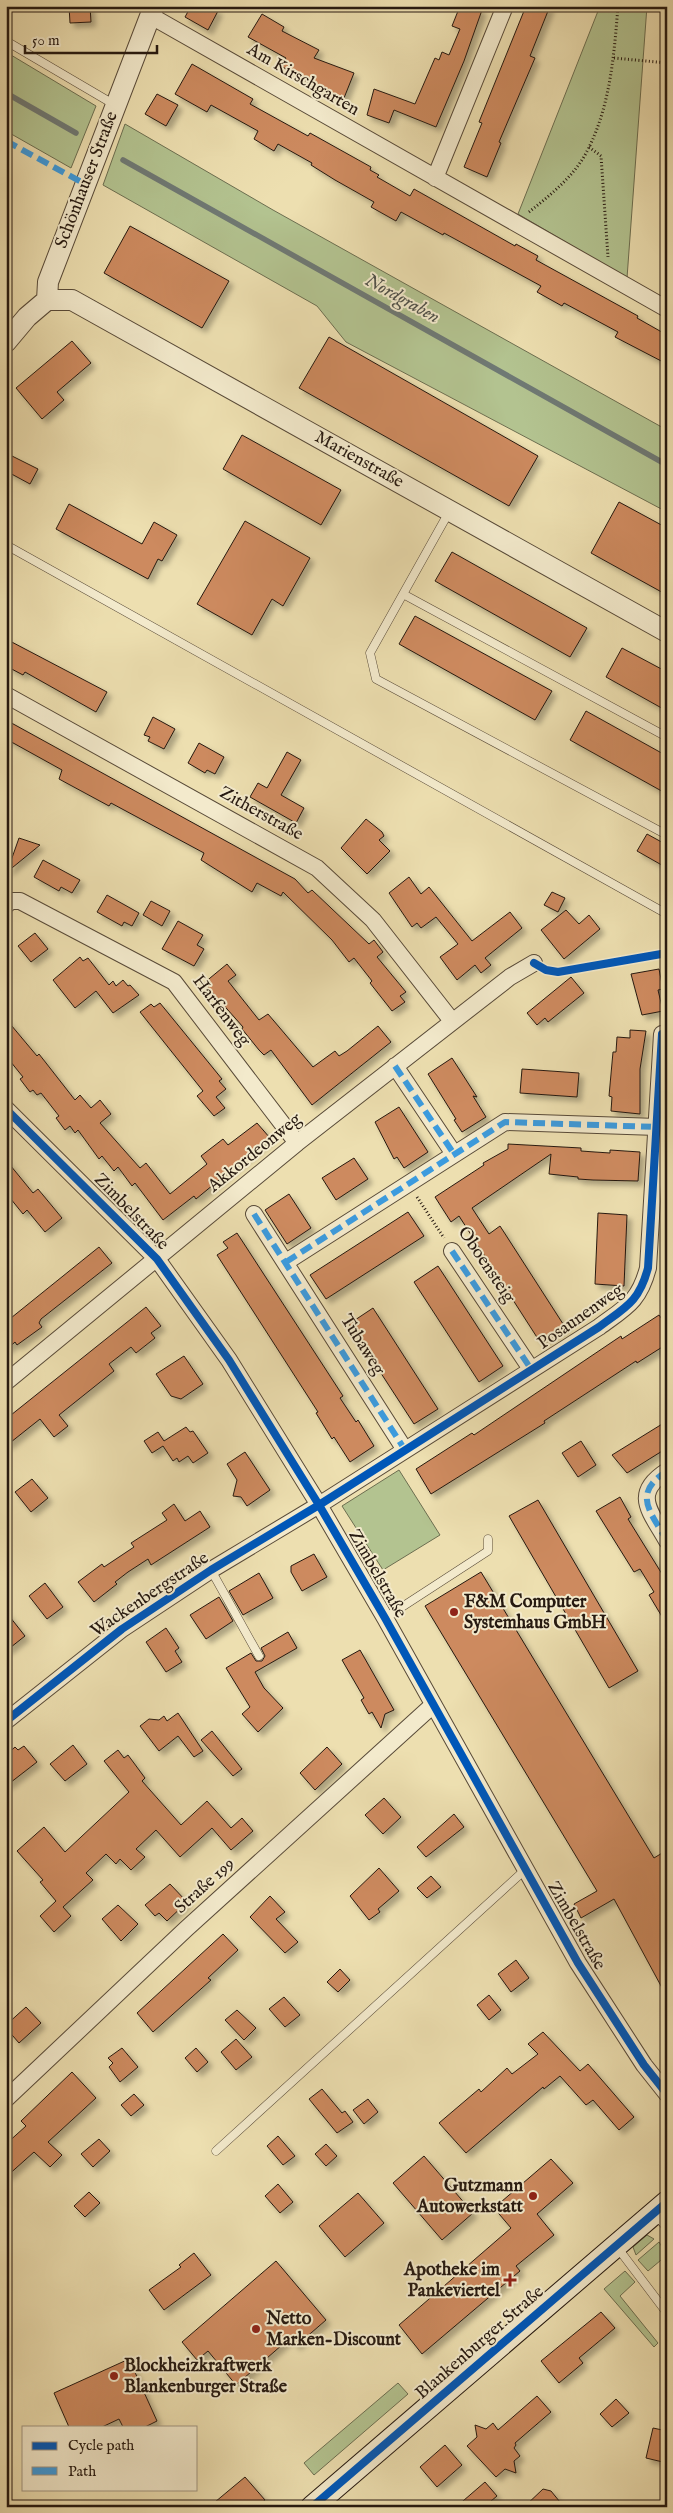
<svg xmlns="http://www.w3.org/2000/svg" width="673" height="2513" viewBox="0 0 673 2513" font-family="'IM FELL English',serif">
<defs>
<filter id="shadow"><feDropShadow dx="4.5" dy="4.5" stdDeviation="2.5" flood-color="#0004"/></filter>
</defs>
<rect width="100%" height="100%" fill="#eddfb0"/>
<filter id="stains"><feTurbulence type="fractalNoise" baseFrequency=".004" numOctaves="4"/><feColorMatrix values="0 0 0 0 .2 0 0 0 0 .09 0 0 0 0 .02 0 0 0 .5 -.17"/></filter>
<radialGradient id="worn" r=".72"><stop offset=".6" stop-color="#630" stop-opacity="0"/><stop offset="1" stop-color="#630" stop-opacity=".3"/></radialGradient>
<!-- green -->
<path fill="#b3c390" stroke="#6c6e50" d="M600,6H647L627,278L518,214Z
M6,52L96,106L71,168L6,131Z
M125,124L273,210L667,430V512L346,342L317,306L103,185Z
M399,1470L440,1535L383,1570L342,1506Z
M647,2235L654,2239L636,2255L633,2247Z
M659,2242L667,2255L648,2271L638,2260Z
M625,2271L635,2282L620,2296L658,2343L654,2347L604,2289Z
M398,2383L408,2394L314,2475L304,2463Z"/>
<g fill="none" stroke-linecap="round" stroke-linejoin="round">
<!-- stream -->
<path stroke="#6f7974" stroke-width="5.5" d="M6,93L76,133
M123,160L667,465"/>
</g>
<!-- building -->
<path fill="#cd8a5e" stroke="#261910" filter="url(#shadow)" d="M69,6H90L91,22L70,23Z
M191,6H209L218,11L208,30L185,17Z
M460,6H473L482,10L464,61L436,127L394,110L389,123L367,115L374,89L415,104L435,58L439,60L442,52L449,55L460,29L452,26Z
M526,6H550L530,56L535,58L499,142L501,143L487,177L464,167L482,123L479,122Z
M262,14L284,27L282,31L319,50L314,58L354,73L344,98L321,90L281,66L286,58L248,37Z
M192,64L253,99L250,104L308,136L310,133L371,167L370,170L379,175L377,177L410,196L414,189L515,246L516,244L538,256L536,260L638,316L637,318L667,335V364L615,337L618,332L564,303L562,306L537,292L541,286L444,233L443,235L401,212L396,221L371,207L374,202L335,180L311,165L312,163L278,144L274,151L254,139L258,131L211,105L207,112L175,94Z
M157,94L178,105L166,126L145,114Z
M130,226L229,281L202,328L104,273Z
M329,337L538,456L509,506L299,388Z
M72,341L91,363L57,392L64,400L42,419L16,388Z
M242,435L341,490L321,525L223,469Z
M6,453L38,469L30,484L6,471Z
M619,502L667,528V595L591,553Z
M69,504L142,544L154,522L177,535L162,561L158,559L148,579L56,529Z
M245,521L310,558L283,606L272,599L252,635L197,604Z
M452,552L587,628L570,657L435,581Z
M415,616L552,691L535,720L399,644Z
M6,639L107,692L96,712L25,672L23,675L6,666Z
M622,648L667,672V711L606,677Z
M586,711L667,756V794L570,740Z
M153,717L175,729L164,749L148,741L150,737L144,735Z
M6,720L295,879L308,893L312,890L369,944L374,940L383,952L377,957L406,992L400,996L405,1002L392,1011L370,983L372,981L354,958L349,962L332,940L283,892L281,896L257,883L252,892L201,860L204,853L111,803L109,806L59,779L62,770L6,739Z
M199,743L224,757L215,774L207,770L205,773L188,763Z
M287,752L301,760L281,795L304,808L296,823L250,797L258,783L267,788Z
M366,819L382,832L384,836L379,840L390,851L367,874L341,848Z
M647,834L667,845V868L637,851Z
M19,838L40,845L7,872Z
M43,860L80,880L72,893L61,887L59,891L34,877Z
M409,877L421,894L429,887L472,941L510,912L522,928L485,958L491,965L481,973L475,965L457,980L440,957L458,944L436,917L421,928L417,923L412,927L389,893Z
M552,892L565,898L558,912L544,905Z
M107,895L139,913L132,926L124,922L122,926L97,912Z
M151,901L170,911L162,926L143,915Z
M566,910L579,924L589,915L600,929L564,959L541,930Z
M178,921L203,935L197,945L204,949L194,966L162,949Z
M35,933L48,949L31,962L18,946Z
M80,957L83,961L88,958L109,985L113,981L116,986L123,980L128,986L130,985L139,995L113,1013L96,991L75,1008L53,980Z
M227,964L236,975L228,981L259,1020L268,1014L313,1067L335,1051L339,1056L347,1051L378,1026L391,1042L312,1105L271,1050L264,1055L259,1050L242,1029L243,1027L204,983Z
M659,969L663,989L658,990L663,1011L642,1015L631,974Z
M571,977L584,993L548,1022L545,1018L537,1025L527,1013Z
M160,1003L222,1079L219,1081L226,1089L216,1097L225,1108L214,1116L197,1096L203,1091L140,1012L151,1004L154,1007Z
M6,1019L37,1056L39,1054L75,1100L80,1095L91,1108L100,1100L111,1114L100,1123L140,1168L146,1163L170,1194L207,1164L201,1156L223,1139L228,1145L257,1123L270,1138L196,1199L194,1196L163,1220L135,1183L132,1186L118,1167L114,1171L102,1156L99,1159L78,1130L75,1133L70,1126L65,1130L56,1118L59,1116L41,1093L37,1095L33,1090L30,1092L20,1079L23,1077L6,1056Z
M630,1030L646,1031L640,1069V1114L611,1111L612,1097L609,1096L613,1052H616L617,1037L630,1038Z
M452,1058L477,1097L473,1096L486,1117L462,1132L454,1120L456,1119L428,1074Z
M522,1069L579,1073L577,1097L520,1093Z
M399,1107L428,1152L404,1168L397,1157L394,1159L375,1122Z
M508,1144L581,1148V1151L595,1152L610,1153V1150L640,1152L638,1181L593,1180L578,1179V1177L549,1174L551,1154L472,1208L489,1234L500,1226L565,1327L540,1342L459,1216L451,1222L435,1197L484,1165L483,1163L508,1149Z
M354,1158L368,1179L336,1200L322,1178Z
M6,1160L33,1193L38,1189L62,1218L45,1232L27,1210L23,1214L6,1193Z
M289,1194L311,1228L287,1244L265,1210Z
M408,1212L424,1236L326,1299L310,1275Z
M598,1213L627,1215L624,1286L595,1284Z
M237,1233L343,1396L340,1398L356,1422L358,1420L374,1446L350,1462L334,1437L332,1439L316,1413L318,1412L217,1255L228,1248L223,1242Z
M99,1247L112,1263L41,1319L39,1323L42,1327L17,1345L15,1342L6,1350V1322Z
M438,1266L503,1366L479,1382L414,1282Z
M146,1307L161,1326L151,1333L155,1338L136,1353L131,1347L109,1364L114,1371L59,1415L68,1426L54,1437L40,1419L6,1446V1419Z
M373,1308L438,1409L414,1424L349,1324Z
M659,1315L667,1326V1344L637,1363L636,1361L544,1421L545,1423L431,1494L416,1469L472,1433L474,1435L621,1336L622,1339Z
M184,1356L203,1384L181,1399L171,1396L156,1374Z
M667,1421V1448L627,1473L612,1455Z
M186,1427L190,1432L193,1431L208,1453L193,1463L188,1456L179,1462L177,1458L173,1461L163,1446L152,1453L144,1441L158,1432L164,1441Z
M581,1441L596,1465L578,1477L562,1453Z
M245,1452L270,1490L247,1506L241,1497L233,1496L237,1480L227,1464Z
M32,1479L48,1498L31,1512L15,1492Z
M620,1497L631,1517L628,1519L667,1582V1625L649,1595L654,1592L640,1569L634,1572L596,1511Z
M538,1500L638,1671L609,1688L509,1516Z
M174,1504L185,1521L200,1511L210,1527L151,1565L148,1559L128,1572L115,1582L117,1584L94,1602L78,1582L102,1564L104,1567L134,1547L131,1543L167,1520L162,1513Z
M314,1554L327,1577L302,1591L291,1572V1566Z
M481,1572L654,1858L667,1850V1997L614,1899L581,1918L574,1904L597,1891L425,1606Z
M259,1573L273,1598L243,1615L229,1591Z
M45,1583L63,1607L47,1619L29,1596Z
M219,1597L233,1621L206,1639L190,1615Z
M6,1612L25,1636L6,1651Z
M166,1628L179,1648L175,1651L182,1662L166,1672L146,1642Z
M288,1632L297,1648L255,1672L264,1688L283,1708L258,1732L242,1714L250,1707L226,1668L251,1653L256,1661H262L265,1656L261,1648Z
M360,1650L394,1710L385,1714L381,1728L372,1712L369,1714L361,1700L364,1698L342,1660Z
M178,1713L203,1751L194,1757L178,1736L159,1751L140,1726L149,1719L159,1720L164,1716L167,1721Z
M212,1731L242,1769L233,1776L201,1740Z
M73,1745L87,1764L65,1781L50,1764Z
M24,1746L37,1762L6,1786V1755L15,1747L18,1750Z
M327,1747L342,1764L315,1790L300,1773Z
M118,1750L124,1758L128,1755L145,1778L142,1781L181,1825L207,1801L231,1828L242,1818L253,1831L231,1850L212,1828L180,1857L156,1830L136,1849L145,1857L131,1870L120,1859L116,1864L106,1854L86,1873L93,1880L63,1907L71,1916L54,1932L40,1916L56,1901L40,1882L43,1880L17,1851L44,1827L65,1852L129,1792L104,1761Z
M384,1798L401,1817L383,1834L365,1815Z
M454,1814L464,1827L426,1857L417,1847Z
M379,1868L399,1891L378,1909L380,1912L369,1920L350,1896Z
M431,1876L441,1887L427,1898L417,1888Z
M170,1884L187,1902L167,1921L159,1913L155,1916L145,1905Z
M270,1896L285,1912L276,1919L298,1942L285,1953L250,1917Z
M118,1905L138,1924L121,1941L102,1919Z
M223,1934L238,1950L208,1978L211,1980L153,2032L137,2013Z
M516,1960L529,1978L511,1992L498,1974Z
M340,1969L350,1980L338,1992L327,1982Z
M489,1995L501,2010L489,2020L477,2005Z
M284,1997L300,2015L285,2027L269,2009Z
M26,2007L41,2023L19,2043L6,2028V2025Z
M237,2010L256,2028L244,2040L225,2020Z
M543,2032L580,2071L588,2064L634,2117L619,2130L593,2100L586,2105L560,2076L544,2089L543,2087L466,2153L439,2123L479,2089L481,2092L507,2068L512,2074L538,2054L528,2044Z
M236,2039L252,2057L236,2070L221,2052Z
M122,2048L138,2067L120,2082L109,2067L113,2063L108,2058Z
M196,2048L208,2062L197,2072L185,2058Z
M72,2072L96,2098L48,2142L62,2155L50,2167L34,2152L6,2177V2144L26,2126L21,2121Z
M322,2089L342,2113L345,2111L353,2122L337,2133L309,2099Z
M134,2094L144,2105L131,2116L121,2105Z
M368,2099L378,2112L364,2124L353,2110Z
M278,2136L295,2156L283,2165L267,2146Z
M99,2139L110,2151L93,2167L81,2154Z
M326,2144L337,2156L326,2166L315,2154Z
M424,2156L473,2213L442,2240L393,2183Z
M551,2159L573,2183L537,2214L554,2235L516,2266L520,2271L422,2354L399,2325L511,2228L494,2208Z
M278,2184L293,2202L280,2213L265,2196Z
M89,2192L100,2203L85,2217L74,2206Z
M358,2193L384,2223L345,2257L319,2226Z
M194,2253L211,2275L164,2310L149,2290L181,2267L179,2265Z
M276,2261L326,2320L296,2346L290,2338L236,2385L208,2351L197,2360L182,2342Z
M601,2312L615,2328L579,2358L583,2363L559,2383L541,2361Z
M129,2359L157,2421L145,2427H123L119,2419L102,2427H69L54,2393Z
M537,2396L551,2412L515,2443L516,2445L514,2448L520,2456L514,2461L516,2473L505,2469L496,2477L467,2446L477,2437L475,2425L486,2429L493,2423L498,2430Z
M616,2399L629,2413L612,2427L600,2414Z
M653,2428L667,2431V2463L646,2458Z
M445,2445L462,2465L437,2487L420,2467Z
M245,2477L265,2500L257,2507H209Z
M485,2482L497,2496L484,2507H456Z
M543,2489L551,2491L564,2507H524Z"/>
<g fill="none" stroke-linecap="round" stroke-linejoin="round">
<defs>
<path id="service" d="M6,41L115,105
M449,512L370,653L376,679L667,835
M6,545L667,914
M403,594L667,737
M211,1570L259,1656
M385,1618L488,1551V1539
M216,2151L526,1869
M655,2214L667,2228
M617,2247L667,2313"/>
<path id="minor" d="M151,16L667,309
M435,178L505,6
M6,695L317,868L373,920L452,1021
M6,905L11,901H20L174,982L297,1143
M395,1066L454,1154
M6,1109L157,1259L229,1360L319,1505L385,1618L578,1963L644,2065L667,2094
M254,1214L405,1450
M452,1251L531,1369
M286,1262L505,1122L657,1127
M6,1382L297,1143L510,977L534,963
M667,1471C631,1494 651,1512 667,1541
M6,1721L122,1629L211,1570L319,1505L599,1327C626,1307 639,1302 648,1268L662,1034
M6,2099L186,1929L433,1705"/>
<path id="tertiary" d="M47,300L48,282L154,6
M6,342L27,317L47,300H72L667,632"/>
<path id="secondary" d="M312,2507L667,2202"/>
</defs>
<!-- service casing -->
<use href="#service" stroke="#584a38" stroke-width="9"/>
<!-- minor casing -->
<use href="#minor" stroke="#584a38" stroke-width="18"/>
<!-- tertiary casing -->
<use href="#tertiary" stroke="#584a38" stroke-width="22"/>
<!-- secondary casing -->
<use href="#secondary" stroke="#261910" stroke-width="24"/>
<!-- path -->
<path stroke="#261910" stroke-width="3" stroke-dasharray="1 2.5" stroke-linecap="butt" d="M614,58L667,63
M589,147L601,156L608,257
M529,212C549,196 572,178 585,155C610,110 614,56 618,6
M417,1197L444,1238"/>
<!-- service -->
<use href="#service" stroke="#f3eacc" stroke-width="8"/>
<!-- minor -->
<use href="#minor" stroke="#f3eacc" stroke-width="16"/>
<!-- tertiary -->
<use href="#tertiary" stroke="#f3eacc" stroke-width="20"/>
<!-- secondary -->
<use href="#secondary" stroke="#f3eacc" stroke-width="22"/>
<!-- quiet -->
<path stroke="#3c9bde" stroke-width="6" stroke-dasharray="12 6" stroke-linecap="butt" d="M6,141L85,184
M395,1066L454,1154
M254,1214L405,1450
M452,1251L531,1369
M286,1262L505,1122L657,1127
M667,1471C631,1494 651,1512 667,1541"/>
<defs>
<path id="cycleway" d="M534,963L546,970L558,972L667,953
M6,1109L157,1259L229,1360L319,1505L385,1618L578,1963L644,2065L667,2094
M6,1721L122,1629L211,1570L319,1505L599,1327C626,1307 639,1302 648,1268L662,1034
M312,2507L667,2202"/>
</defs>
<!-- cycleway casing -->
<use href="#cycleway" stroke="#f3eacc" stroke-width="11"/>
<!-- cycleway -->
<use href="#cycleway" stroke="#0057b8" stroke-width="8"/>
</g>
<!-- markers -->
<g fill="#8f2418" stroke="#f3eacc" stroke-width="2">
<circle cx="454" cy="1612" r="5"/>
<circle cx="533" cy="2196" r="5"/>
<path d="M507.5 2272.5h5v5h5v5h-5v5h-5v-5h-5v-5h5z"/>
<circle cx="256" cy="2329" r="5"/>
<circle cx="114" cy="2376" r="5"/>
</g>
<g text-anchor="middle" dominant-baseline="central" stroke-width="4" stroke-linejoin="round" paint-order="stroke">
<!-- street labels -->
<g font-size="18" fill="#261910" stroke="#f3eacc">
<text transform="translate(303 80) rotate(30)">Am Kirschgarten</text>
<text transform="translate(87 180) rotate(-69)">Schönhauser Straße</text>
<text transform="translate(359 460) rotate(29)">Marienstraße</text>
<text transform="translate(261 814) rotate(29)">Zitherstraße</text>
<text transform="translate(221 1011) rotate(53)">Harfenweg</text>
<text transform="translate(255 1153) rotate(-39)">Akkordeonweg</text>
<text transform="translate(131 1212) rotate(46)">Zimbelstraße</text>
<text transform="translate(486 1265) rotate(56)">Oboensteig</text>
<text transform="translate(581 1317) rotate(-35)">Posaunenweg</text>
<text transform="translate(362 1345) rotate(58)">Tubaweg</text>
<text transform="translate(377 1574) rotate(60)">Zimbelstraße</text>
<text transform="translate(150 1595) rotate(-34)">Wackenbergstraße</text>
<text transform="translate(205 1886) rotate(-42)">Straße 199</text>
<text transform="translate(576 1926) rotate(60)">Zimbelstraße</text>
<text transform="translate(480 2343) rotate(-41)">Blankenburger Straße</text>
</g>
<!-- poi labels -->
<g font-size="18" font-weight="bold" fill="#261910" stroke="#f3eacc" text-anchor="start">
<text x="464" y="1602">F&amp;M Computer<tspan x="464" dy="21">Systemhaus GmbH</tspan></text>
<text x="523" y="2186" text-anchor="end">Gutzmann<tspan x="523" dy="21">Autowerkstatt</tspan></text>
<text x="500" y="2270" text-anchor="end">Apotheke im<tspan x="500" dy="21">Pankeviertel</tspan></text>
<text x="266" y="2319">Netto<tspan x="266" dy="21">Marken-Discount</tspan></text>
<text x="124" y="2366">Blockheizkraftwerk<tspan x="124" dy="21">Blankenburger Straße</tspan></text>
</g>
<!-- water labels -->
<g font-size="19" font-style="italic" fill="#50514a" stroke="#f3eacc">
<text transform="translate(402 299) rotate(29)">Nordgraben</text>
</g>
</g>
<!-- margin -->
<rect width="673" height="2513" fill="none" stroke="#eddfb0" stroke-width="25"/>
<rect x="8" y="8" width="658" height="2498" fill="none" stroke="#261910" stroke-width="2.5"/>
<rect x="12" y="12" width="648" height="2488" fill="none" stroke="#261910"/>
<!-- legend -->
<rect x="22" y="2426" width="175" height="65" fill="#f3eacc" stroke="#a19681"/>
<rect x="32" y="2442" width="25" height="8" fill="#0057b8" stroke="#a19681"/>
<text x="68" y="2450" font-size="15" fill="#261910">Cycle path</text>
<rect x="32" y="2467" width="25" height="8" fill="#3c9bde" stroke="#a19681"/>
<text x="68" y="2476" font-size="15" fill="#261910">Path</text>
<!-- scale -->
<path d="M25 45v8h132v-8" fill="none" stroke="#261910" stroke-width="2.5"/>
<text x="32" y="45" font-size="15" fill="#261910" stroke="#f3eacc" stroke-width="4" paint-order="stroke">50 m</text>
<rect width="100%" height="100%" filter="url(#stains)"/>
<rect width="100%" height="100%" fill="url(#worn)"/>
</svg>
